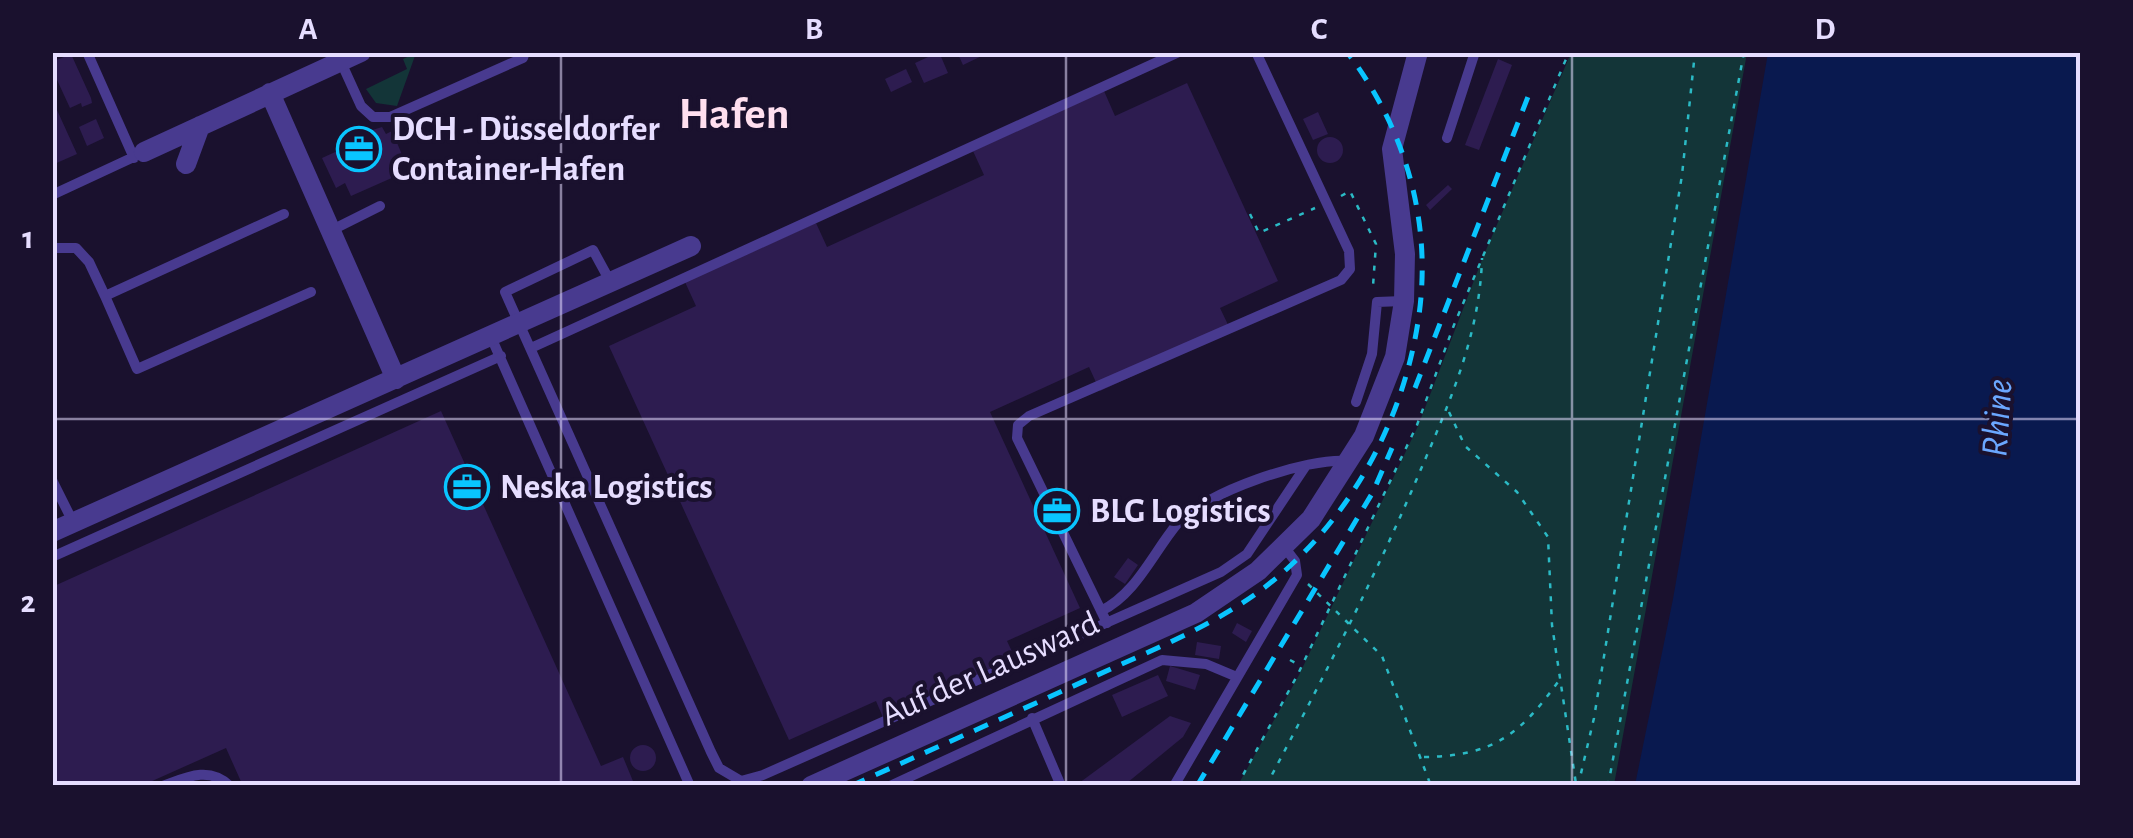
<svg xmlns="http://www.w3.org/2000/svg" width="2133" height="838" viewBox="0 0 2133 838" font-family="'Alegreya Sans',sans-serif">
<rect width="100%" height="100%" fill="#1a112e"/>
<!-- green -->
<path fill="#133538" d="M416,53L397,106L376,103L366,89L407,69L403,59Z
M1571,53H1747L1614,785H1238L1299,675L1418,426L1483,257Z"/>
<!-- water -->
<path fill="#09194f" d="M1768,53H2080V785H1635L1673,599Z"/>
<!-- building -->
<path fill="#2d1c50" d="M939,52L948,73L924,83L915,63Z
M957,52H990L963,65Z
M71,54L91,98L92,103L82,107L81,103L70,108L52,69V62Z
M1498,59L1512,65L1479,150L1465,145Z
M906,69L912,82L891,92L885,79Z
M1187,83L1278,281L1220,308L1231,331L1100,391L1089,367L990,412L1080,608L1007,641L1017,662L885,722L876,701L789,740L609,346L696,306L685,282L816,223L827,247L984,175L973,151L1104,91L1115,116Z
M52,99L77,154L52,165Z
M1318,112L1328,134L1313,140L1303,119Z
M96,119L104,138L87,146L79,127Z
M382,127L386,134L392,131L403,157L397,160L403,173L351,196L345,183L336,188L322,158L344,148L341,140Z
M1317 150a13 13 0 1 1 26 0a13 13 0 1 1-26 0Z
M1448,185L1452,189L1430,210L1426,205Z
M441,411L601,766L623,757L635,786H243L226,748L141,786H52V587Z
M1128,558L1138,565L1125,584L1114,577Z
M1237,623L1252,631L1246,642L1232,633Z
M1197,642L1221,646L1219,659L1195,655Z
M1170,666L1200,675L1195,690L1166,681Z
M1158,675L1168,696L1122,717L1112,695Z
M1170,716L1191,723L1183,737L1133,778L1123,786H1075Z
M630 758a13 13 0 1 1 26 0a13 13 0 1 1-26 0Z"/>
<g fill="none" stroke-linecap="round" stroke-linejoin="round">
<!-- path -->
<path stroke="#2bbac5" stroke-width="2.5" stroke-dasharray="5 8" stroke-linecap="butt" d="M1341,196L1350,191L1376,244L1373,286
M1250,214L1259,233L1315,208
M1449,412L1465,446L1517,492L1548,537L1552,625L1576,784
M1308,584L1382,656L1431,786
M1290,660L1301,666
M1424,757C1494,756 1521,734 1560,679
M1237,786L1298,674L1417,425L1454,325L1569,52
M1266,786C1320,684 1373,582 1418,476C1448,406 1480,336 1482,258
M1578,786L1594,718L1682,175L1695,52
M1608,786L1744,52"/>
<!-- lane -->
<path stroke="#483a8f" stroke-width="10" d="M87,52L134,158
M1505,52H1507
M341,62L361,106L373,117H390L523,58L525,52
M1447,138L1475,52
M52,195L138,155
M332,230L380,206
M52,248H76L89,262L105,296L284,214
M611,283L593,250L505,292L711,752L719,768L741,781L763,775L1221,572L1247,554L1305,467
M105,296L137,369L311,292
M491,337L690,786
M531,348L1179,52
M1356,402L1372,354L1377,302L1403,301
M52,480L73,522
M52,557L501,356
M1101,611C1136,594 1153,553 1177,524C1204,492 1309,457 1348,461
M1107,623L1017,438L1018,425L1029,416L1341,280L1350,269L1349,251L1256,52
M1032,718L1061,786
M163,786C187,777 209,766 230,786
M890,786L1162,660L1206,664L1237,677
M1174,786L1297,575L1295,561L1285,548"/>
<!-- street -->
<path stroke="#483a8f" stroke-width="20" d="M270,93L396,379
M144,152L361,52
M186,164L200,126
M52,532L691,246
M811,786L1196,613L1258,571L1311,519L1364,436L1395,357L1404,301L1405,254L1392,149L1418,52"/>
<!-- rail -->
<path stroke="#09c5ff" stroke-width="5" stroke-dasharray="15 12" stroke-linecap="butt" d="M1415,388L1531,89
M851,786C932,749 1013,714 1093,677C1141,655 1191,635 1236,607C1337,545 1403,431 1419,315C1432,220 1405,128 1347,52
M1197,786L1373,492L1392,448"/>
</g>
<!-- grid -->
<path fill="none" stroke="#e6ddff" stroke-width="2.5" stroke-opacity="0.55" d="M561,52V786M1066,52V786M1572,52V786M52,419H2080"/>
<!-- icons -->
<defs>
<symbol id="office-ring" viewBox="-11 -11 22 22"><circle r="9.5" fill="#1a112e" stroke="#09c5ff" stroke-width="1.5"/><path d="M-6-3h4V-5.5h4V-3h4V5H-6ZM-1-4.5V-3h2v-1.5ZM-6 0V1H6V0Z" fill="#09c5ff"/></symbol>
</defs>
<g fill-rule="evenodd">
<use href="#office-ring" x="334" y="124" width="50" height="50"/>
<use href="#office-ring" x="442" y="462" width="50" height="50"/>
<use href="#office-ring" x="1032" y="486" width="50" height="50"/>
</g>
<g text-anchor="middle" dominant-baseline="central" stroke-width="8" stroke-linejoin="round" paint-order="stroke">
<!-- poi labels -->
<g font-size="35" font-weight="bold" fill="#e6ddff" stroke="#1a112e" text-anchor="start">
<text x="392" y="129">DCH - Düsseldorfer<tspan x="392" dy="40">Container-Hafen</tspan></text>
<text x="500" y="487">Neska Logistics</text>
<text x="1090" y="511">BLG Logistics</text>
</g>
<!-- street labels -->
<g font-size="35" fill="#e6ddff" stroke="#1a112e">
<text transform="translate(990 669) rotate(-24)">Auf der Lausward</text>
</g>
<!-- water labels -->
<g font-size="38" font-style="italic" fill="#6ba7ff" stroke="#1a112e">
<text transform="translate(1998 418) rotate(-86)">Rhine</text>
</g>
<!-- district labels -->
<g font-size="45" font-weight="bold" fill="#ffdfef" stroke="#1a112e">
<text x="734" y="114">Hafen</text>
</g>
</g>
<!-- border -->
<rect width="2133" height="838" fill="none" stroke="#1a112e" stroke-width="110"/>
<rect x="55" y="55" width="2023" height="728" fill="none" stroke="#e6ddff" stroke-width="4"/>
<g font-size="32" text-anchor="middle" font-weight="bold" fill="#e6ddff">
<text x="308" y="39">A</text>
<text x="814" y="39">B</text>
<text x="1319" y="39">C</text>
<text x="1825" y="39">D</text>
<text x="28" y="248">1</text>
<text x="28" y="612">2</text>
</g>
</svg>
